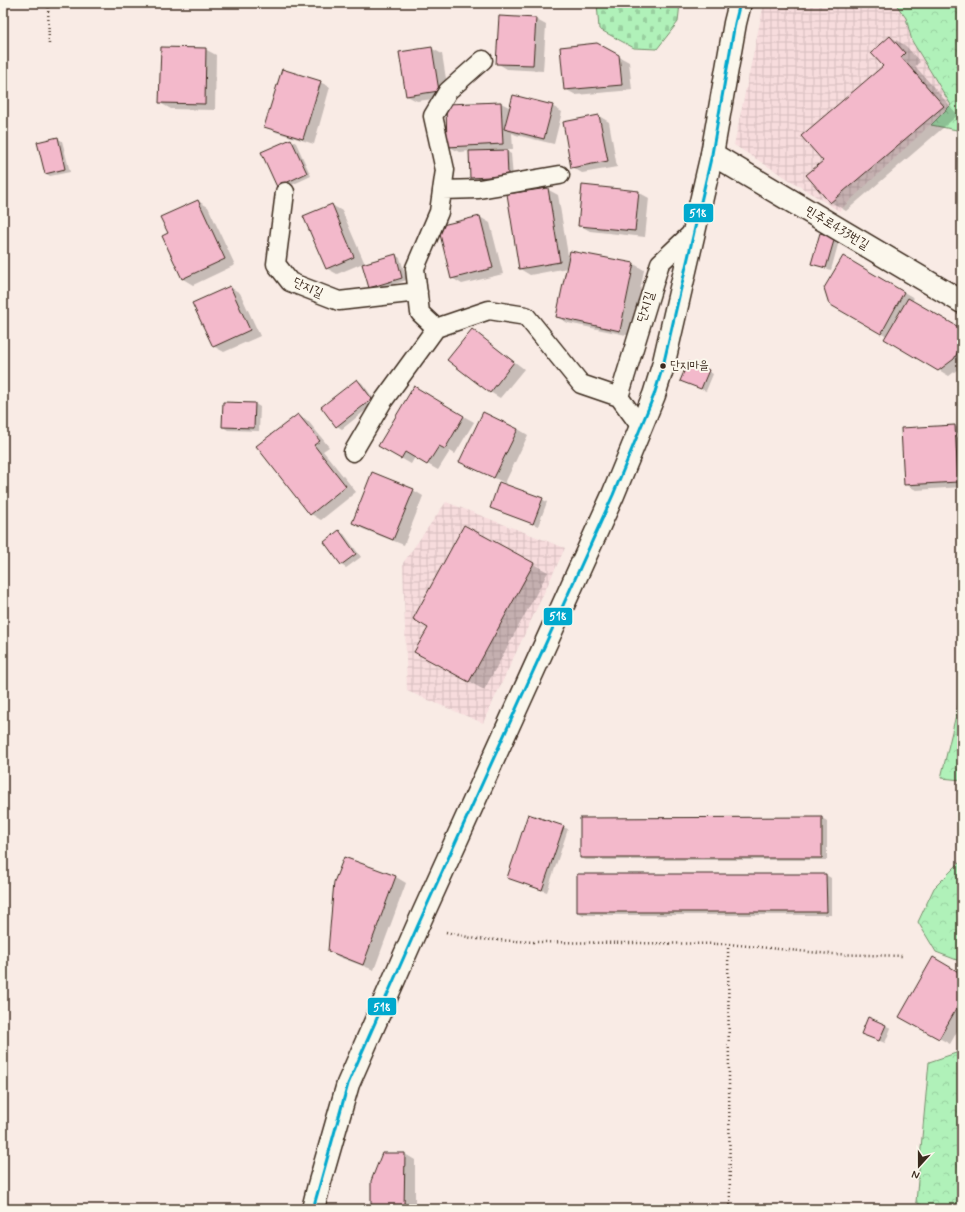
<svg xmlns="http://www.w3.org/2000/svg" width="965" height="1212" viewBox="0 0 965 1212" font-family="Mynerve,'Poor Story',sans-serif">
<defs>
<pattern id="industrial-grid" width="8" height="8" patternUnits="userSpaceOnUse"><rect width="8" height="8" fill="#f7dcdd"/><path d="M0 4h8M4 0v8" fill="none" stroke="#d5bdbd"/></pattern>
<pattern id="forest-crowns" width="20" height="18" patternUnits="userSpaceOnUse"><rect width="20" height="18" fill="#b0f1b9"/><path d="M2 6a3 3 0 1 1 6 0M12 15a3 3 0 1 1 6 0" fill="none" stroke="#98cf9f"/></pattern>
<pattern id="cemetery-stones" width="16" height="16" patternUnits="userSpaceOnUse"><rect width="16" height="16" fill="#b0f1b9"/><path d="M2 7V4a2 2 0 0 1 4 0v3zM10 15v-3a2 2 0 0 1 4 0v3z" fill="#98cf9f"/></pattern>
</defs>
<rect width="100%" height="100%" fill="#f9ebe5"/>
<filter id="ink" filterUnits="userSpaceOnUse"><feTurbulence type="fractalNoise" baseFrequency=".025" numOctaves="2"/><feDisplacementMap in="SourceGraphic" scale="8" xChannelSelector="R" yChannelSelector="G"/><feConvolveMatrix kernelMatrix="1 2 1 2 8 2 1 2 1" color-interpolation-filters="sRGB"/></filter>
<g filter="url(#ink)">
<!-- industrial -->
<path fill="url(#industrial-grid)" d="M764,3H895L906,18L912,41L951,105L839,211L734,145Z
M446,502L565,548L483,723L407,691L403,563Z"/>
<!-- forest -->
<path fill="url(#forest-crowns)" stroke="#768e6c" d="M895,3H962V131L931,125L951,105L912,41L906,18Z
M962,690V780L941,778L960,698Z
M962,860V962L936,952L918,922L934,888Z
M962,1051V1209H929L916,1202L929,1062Z"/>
<!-- cemetery -->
<path fill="url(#cemetery-stones)" stroke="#768e6c" d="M597,3H680L678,22L657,49L634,48L599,29Z"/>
<!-- shadow -->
<path fill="#0003" d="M535,19L546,25L543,71L507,69L497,63Z
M891,37L906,46L920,62L915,66L958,115L846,211L831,202L825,161L884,66Z
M431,48L442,54L449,97L417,101L407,96Z
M205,49L216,55L215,110L171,109L160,103Z
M618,56L629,62L632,90L576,95L565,89Z
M320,82L330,87L314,144L276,132L266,126Z
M501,103L511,108L552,106L562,112L554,144L516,135L512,133L513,150H505L511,154L513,178L476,180L471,177L470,151L459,152L448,146Z
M599,116L609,122L617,167L582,173L572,167Z
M57,138L62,141L70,172L50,176L45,173Z
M291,140L296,143L311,176L283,189Z
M547,189L558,195L569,261L571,252L634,264L644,270L631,336L568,323L557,317L567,268L530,275L520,269Z
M638,192L649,198L645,237L590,231L579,225Z
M198,201L208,207L235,265L193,285L183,279L169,234Z
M332,205L342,211L365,264L395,255L400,258L407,280L375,290L370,287L363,263L337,274L326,268Z
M480,217L490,223L503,274L462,284L452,278Z
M821,234L839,241L831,270L812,263Z
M843,257L914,298L912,301L962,330V366L949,376L886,339L887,336L830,304Z
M230,287L240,293L260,336L224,352L213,346Z
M472,331L482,337L524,369L500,398L490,392Z
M708,371L713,374L706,391L686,383Z
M357,380L362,383L376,402L342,429L337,426Z
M414,388L474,422L455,454L450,451L438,470L415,457L411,464L380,446Z
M224,403L255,404L260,407L259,431L228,430L223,427Z
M298,415L308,421L329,447L323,451L356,492L321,520L311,514Z
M955,426L962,430V487L916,490L905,484Z
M518,429L528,435L505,483L460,461Z
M413,490L423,496L404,545L363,529L353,523Z
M542,499L547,502L538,526L491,508Z
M339,532L344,534L361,557L346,568L341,565L325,542Z
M533,564L548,572L484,690L431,660Z
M822,818L827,821V860H586L581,858Z
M563,827L568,829L547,892L508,878Z
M578,875H826L831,878V915H583L578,912Z
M396,877L406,883L374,970L339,957L329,951Z
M962,975V1023L950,1044L900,1017Z
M868,1018L891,1028L885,1043L867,1036Z
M405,1154L415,1160V1209H372Z"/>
<!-- building -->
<path fill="#f3b9cb" stroke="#3b2a1e" d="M499,16L536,18L533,65L496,64Z
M890,36L905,53L901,57L944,106L830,203L806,175L823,161L801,136L883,66L871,53Z
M597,43L619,55L622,85L564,90L560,47Z
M161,47L206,48L205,104L159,103Z
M432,47L439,91L406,96L399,52Z
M282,69L321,81L303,139L264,127Z
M513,95L553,105L544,139L504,129Z
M501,102L503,144L447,147L446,104Z
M599,115L608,161L571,168L563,122Z
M58,137L65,169L45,174L37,142Z
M291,139L307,173L277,187L261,152Z
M507,150L508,176L470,178L469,151Z
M582,185L639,191L635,231L578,226Z
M548,188L560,262L519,269L507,194Z
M198,200L225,259L182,279L162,236L168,233L160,217Z
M332,204L354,257L326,269L303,216Z
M480,216L493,268L451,279L438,226Z
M820,233L835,237L826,268L811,264Z
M570,251L634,263L620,331L556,317Z
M396,254L402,278L369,288L362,264Z
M843,256L904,292L881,334L829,304L824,288Z
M230,286L250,330L213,347L192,303Z
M908,298L962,329V344L954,359L938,371L884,339Z
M472,329L514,362L490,393L447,360Z
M688,362L709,370L701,389L680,381Z
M357,379L372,399L336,427L321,407Z
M414,386L464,416L445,449L439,446L427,465L405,452L401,459L378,446Z
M223,402L255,403L254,428L222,427Z
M483,412L518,429L494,478L459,462Z
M298,414L320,441L314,445L346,486L310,515L256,446Z
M955,425L958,482L904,485L901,428Z
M372,472L414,489L393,540L352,523Z
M499,482L543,498L533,524L490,508Z
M464,525L534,563L469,682L414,652L428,628L413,619Z
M339,530L356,554L341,565L324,542Z
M528,814L564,826L542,890L507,878Z
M822,817V858H580V818Z
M344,857L396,876L363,965L328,951L334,882Z
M577,874H826L827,912H577Z
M933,957L962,974V999L939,1039L899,1017Z
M868,1017L886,1025L879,1041L861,1034Z
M382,1153H405L404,1209H371V1181Z"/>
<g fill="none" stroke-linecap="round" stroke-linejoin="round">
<defs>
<path id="lane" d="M483,60L448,91L433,116L445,170L439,212L415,268L420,313L436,328L489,310L526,316L581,384L619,397L641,427
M442,190L479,189L560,175
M285,192L276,264L290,282L339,301L418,292
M619,397L660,263L695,230
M353,452L383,401L436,328"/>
<path id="street" d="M712,154L962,302"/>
<path id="secondary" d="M313,1209L319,1185L348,1084L418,925L613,495L654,395L663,366L712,154L735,23L740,3"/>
</defs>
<!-- lane casing -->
<use href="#lane" stroke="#3b2a1e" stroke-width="21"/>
<!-- street casing -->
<use href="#street" stroke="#3b2a1e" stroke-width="25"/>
<!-- secondary casing -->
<use href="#secondary" stroke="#3b2a1e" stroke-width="25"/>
<!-- path -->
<path stroke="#3b2a1e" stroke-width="2.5" stroke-dasharray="1 3" stroke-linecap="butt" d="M48,3L49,45
M446,932L476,939L535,942L728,944L830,954L904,956
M728,944L730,1209"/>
<!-- lane -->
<use href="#lane" stroke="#fbf7ec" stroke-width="18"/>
<!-- street -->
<use href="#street" stroke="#fbf7ec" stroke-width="22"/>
<!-- secondary -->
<use href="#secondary" stroke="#fbf7ec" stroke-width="22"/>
<defs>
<path id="bus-1" d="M313,1209L348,1084L418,925L613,495L654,395L663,366L712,154L735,23L740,3"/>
</defs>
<!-- bus-1 casing -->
<use href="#bus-1" stroke="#fbf7ec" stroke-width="6"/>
<!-- bus-1 -->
<use href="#bus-1" stroke="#00a9ce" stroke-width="3"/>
</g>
</g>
<!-- markers -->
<circle fill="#3b2a1e" stroke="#fbf7ec" stroke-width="1.5" cx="663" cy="366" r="3.5"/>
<g text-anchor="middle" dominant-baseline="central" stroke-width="4" stroke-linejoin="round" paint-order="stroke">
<!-- bus labels -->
<g font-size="12" fill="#3b2a1e" stroke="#fbf7ec" text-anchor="start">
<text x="670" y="366">단지마을</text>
</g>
<!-- street labels -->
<g font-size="13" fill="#3b2a1e" stroke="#fbf7ec">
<text transform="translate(837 228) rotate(31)">민주로433번길</text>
<text transform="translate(308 288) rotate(24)">단지길</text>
<text transform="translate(646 307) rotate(-73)">단지길</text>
</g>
</g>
<g stroke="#fbf7ec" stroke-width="1.5">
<rect x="683" y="203" width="31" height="20" rx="4" fill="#00a9ce"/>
<rect x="543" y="607" width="30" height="19" rx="4" fill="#00a9ce"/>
<rect x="367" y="997" width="30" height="19" rx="4" fill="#00a9ce"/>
</g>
<g font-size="11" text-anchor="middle" font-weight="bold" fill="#fff">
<text x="698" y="217">518</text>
<text x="558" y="620">518</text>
<text x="382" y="1011">518</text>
</g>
<!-- margin -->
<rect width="965" height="1212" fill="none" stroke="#fbf7ec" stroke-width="16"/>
<rect x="8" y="8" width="949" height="1196" fill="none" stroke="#3b2a1e" stroke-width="1.5" filter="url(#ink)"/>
<!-- north arrow -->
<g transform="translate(919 1166) rotate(201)" stroke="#fbf7ec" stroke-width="3" paint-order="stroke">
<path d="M0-3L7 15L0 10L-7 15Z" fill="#3b2a1e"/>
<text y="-6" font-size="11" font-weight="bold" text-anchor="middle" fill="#3b2a1e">N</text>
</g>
</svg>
